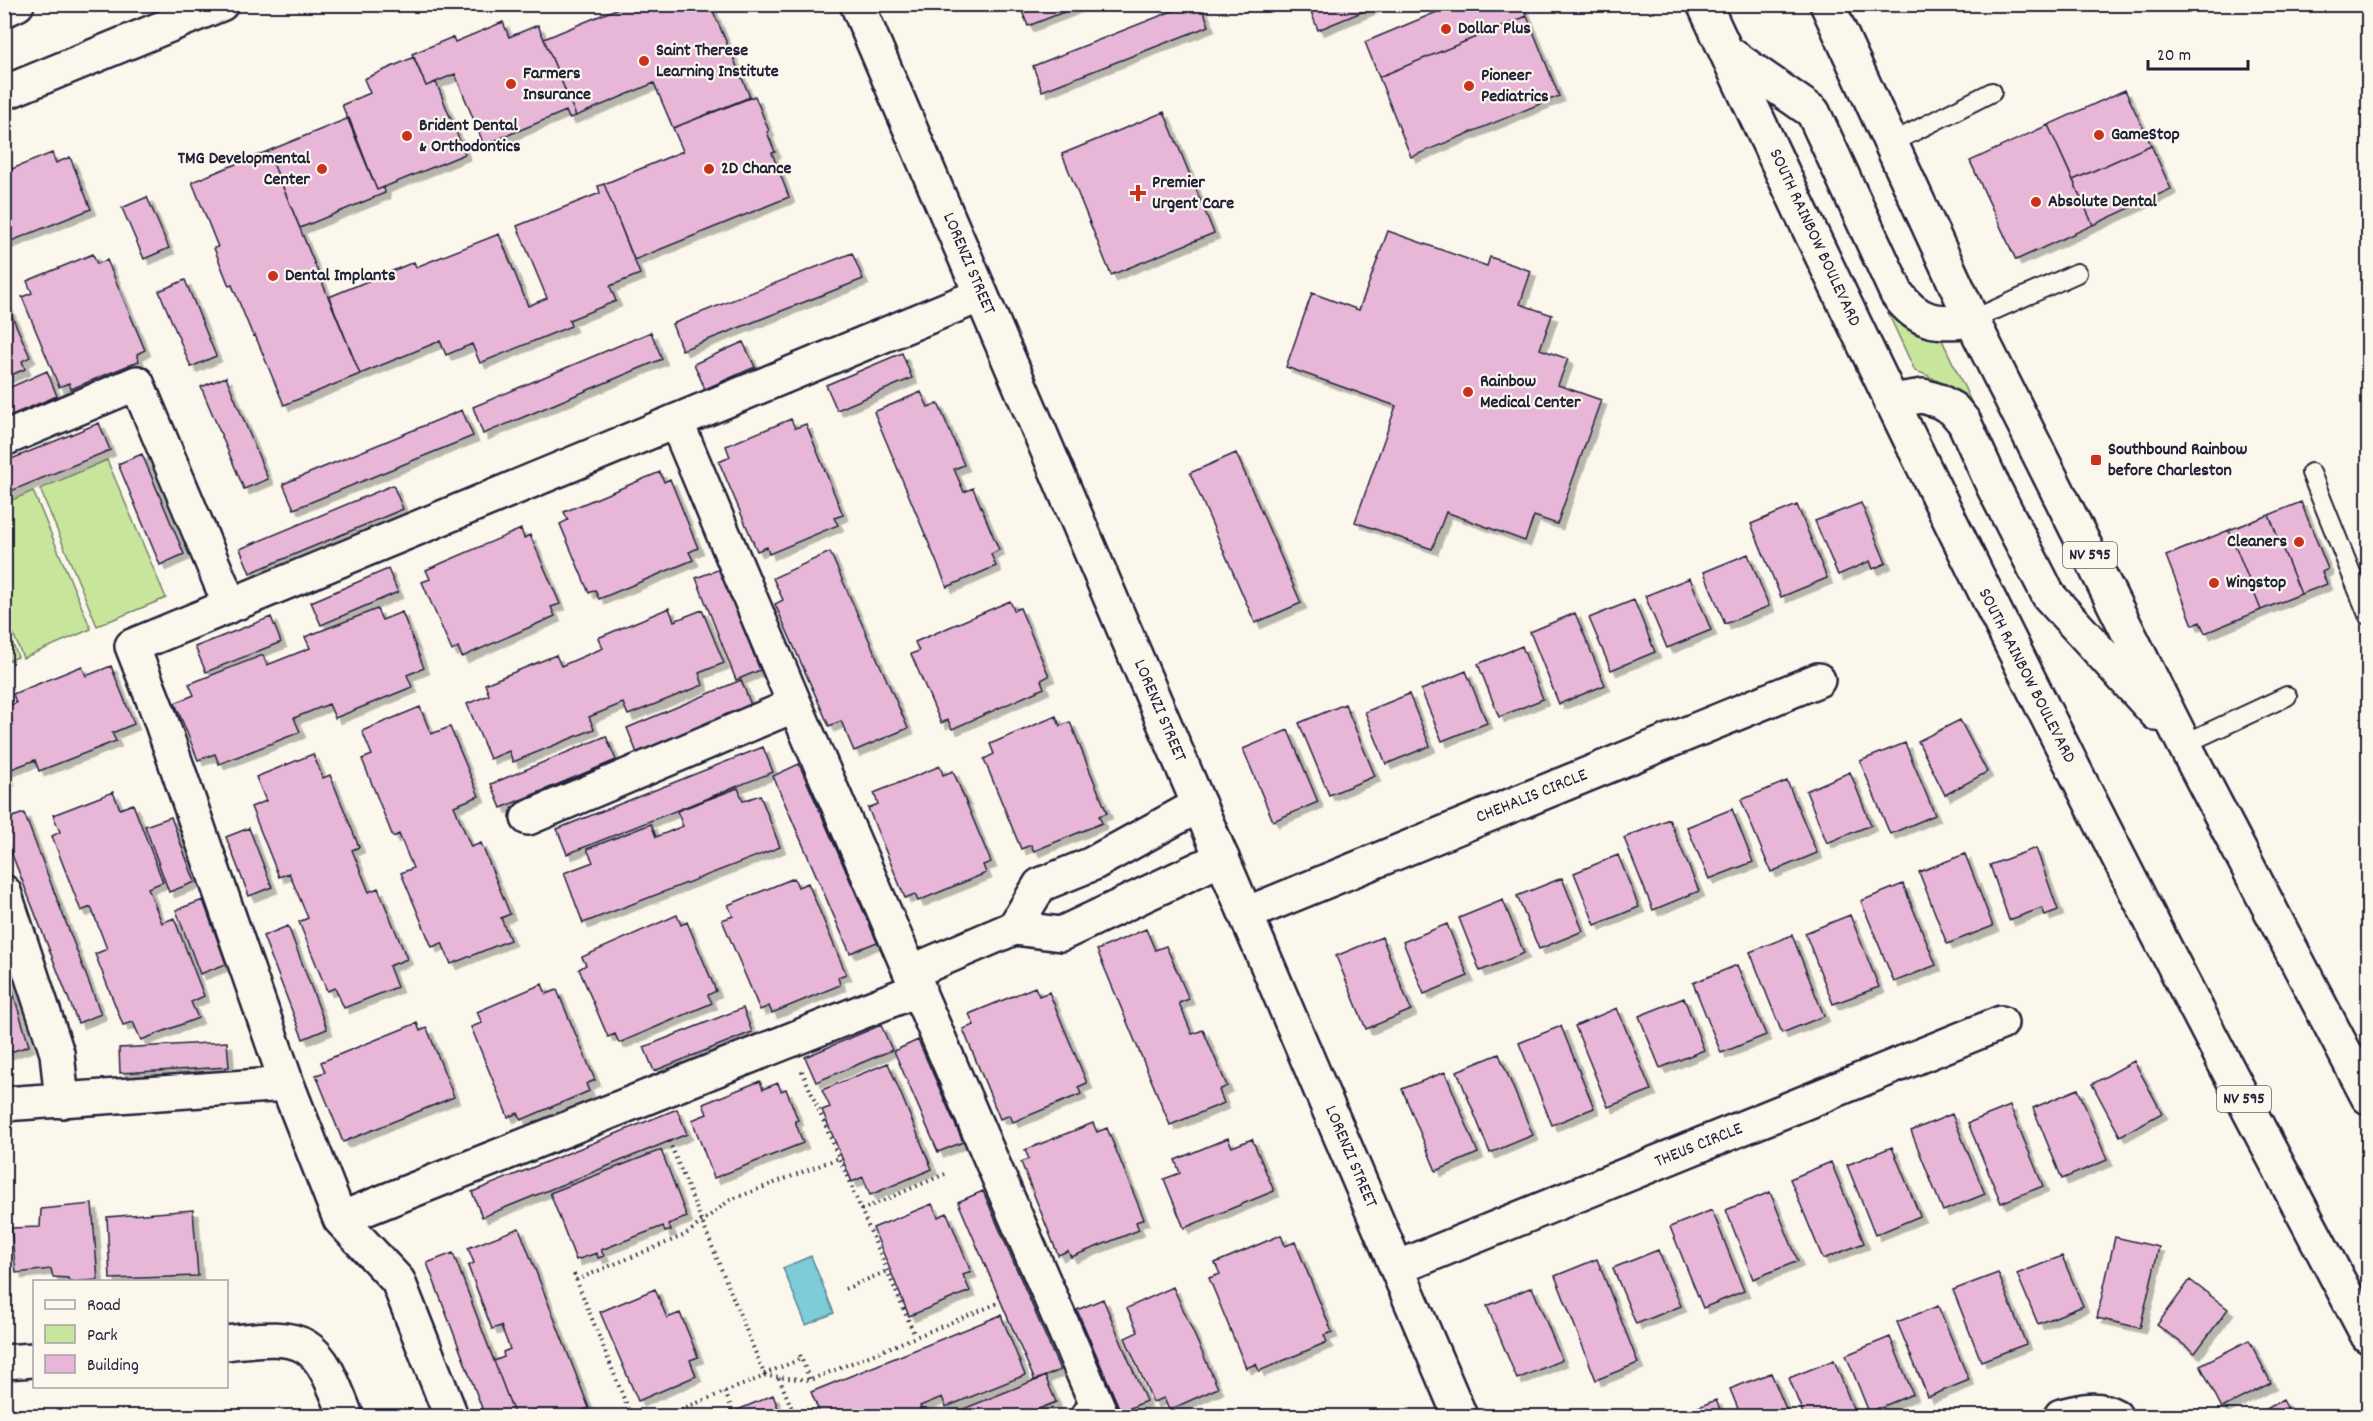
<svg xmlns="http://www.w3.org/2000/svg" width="2373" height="1421" viewBox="0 0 2373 1421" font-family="Dekko,sans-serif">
<defs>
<filter id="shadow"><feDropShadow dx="5.5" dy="5.5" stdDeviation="0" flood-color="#0004"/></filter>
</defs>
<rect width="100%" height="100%" fill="#fbf7ec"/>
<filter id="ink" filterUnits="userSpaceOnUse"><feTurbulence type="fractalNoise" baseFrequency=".0167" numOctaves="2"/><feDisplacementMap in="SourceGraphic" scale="12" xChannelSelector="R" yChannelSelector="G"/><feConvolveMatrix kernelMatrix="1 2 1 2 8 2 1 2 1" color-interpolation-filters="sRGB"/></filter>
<g filter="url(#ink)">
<!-- green -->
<path fill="#c8e59c" stroke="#75846c" stroke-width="1.5" d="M1850,231L1915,331L1928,338L1942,340L2009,482C1985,440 1966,385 1915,371L1857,246L1849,236Z
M107,460L166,598L97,626L40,489Z
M33,491L91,629L23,658L5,613V503Z
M5,624L18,657L5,662H4Z"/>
<!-- water -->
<path fill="#7dccd8" stroke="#598899" stroke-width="1.5" d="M811,1256L834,1313L806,1325L783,1268Z"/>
<!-- building -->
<path fill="#e8b7d7" stroke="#22223b" stroke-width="1.5" filter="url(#shadow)" d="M628,4H710L750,97L673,128L654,83L576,116L544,39Z
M1019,4H1067L1069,10L1028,26Z
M1067,4H1082L1069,10Z
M1190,4L1202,7L1209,26L1042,91L1033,66Z
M1308,4H1381L1318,30Z
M1456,4H1522L1527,16L1379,77L1365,42Z
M1527,16L1559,96L1411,157L1379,77Z
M503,22L509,37L538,25L576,116L569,118L566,111L484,145L455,74L426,86L412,54L453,37L455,42Z
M414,57L426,86L436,82L465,154L377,190L342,105L370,93L364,79Z
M2125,90L2151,145L2073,180L2048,125Z
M755,96L769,131L767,132L775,152L772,153L789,197L634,260L604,184L683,151L673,128Z
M1164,112L1214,233L1111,275L1062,154Z
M349,118L377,190L384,187L385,193L300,228L268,151Z
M2048,125L2093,225L2016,260L1970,161Z
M2151,145L2171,189L2093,225L2073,180Z
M268,151L360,374L284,405L255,335L253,336L232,285L229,286L214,248L218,247L192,182Z
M52,153L56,163L70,157L91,209L4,244V172Z
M604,184L640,274L610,286L616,301L569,320L571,326L480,363L472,344L446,355L440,341L360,374L329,297L414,262L416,267L499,234L528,306L547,298L517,226L600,193L598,186Z
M147,197L169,248L144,259L122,208Z
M1388,231L1487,266L1490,257L1531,271L1520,304L1552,315L1540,349L1568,359L1558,385L1601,400L1557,524L1534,516L1525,541L1446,512L1432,549L1355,522L1396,406L1286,367L1312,293L1359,310Z
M852,253L863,279L682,350L672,324Z
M93,254L97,264L107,260L145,350L137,354L139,361L71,389L69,383L59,387L22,297L32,293L27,281Z
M185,280L216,356L191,367L159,291Z
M4,298L30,357L22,361L25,369L4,378Z
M651,332L662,359L483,434L473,407Z
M743,342L755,367L705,389L694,364Z
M902,353L912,378L837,410L826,385Z
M47,371L57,396L4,418V390Z
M226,377L268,479L244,489L201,387Z
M921,392L928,407L938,403L964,465L954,469L964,492L973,488L999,550L991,554L996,566L947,587L874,412Z
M462,410L473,436L294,509L283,484Z
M791,419L795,428L806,424L843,515L834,518L838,525L769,554L767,547L757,551L719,462L730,457L726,446Z
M99,423L110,450L4,494V462Z
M1236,453L1301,603L1255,623L1190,473Z
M142,454L184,554L160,565L118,464Z
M660,472L664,482L670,479L698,548L689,552L693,560L599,599L595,590L589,593L560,524L568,520L564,512Z
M393,485L403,509L250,573L240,549Z
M2301,502L2328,569L2322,572L2327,584L2301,594L2269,515Z
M1861,503L1886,563L1873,569L1870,561L1838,575L1815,521Z
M1797,505L1827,578L1781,597L1751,524Z
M2269,515L2301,594L2261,610L2229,530Z
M521,529L524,538L530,535L560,604L551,607L555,616L462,657L458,647L452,651L422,582L430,579L426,570Z
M2229,530L2261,610L2205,633L2200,622L2193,625L2166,556Z
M830,552L908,728L854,751L841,721L829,726L775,604L783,600L773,578Z
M1748,554L1769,606L1725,624L1704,572Z
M388,569L398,592L321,625L311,602Z
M720,569L760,670L736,680L696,578Z
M1690,578L1711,630L1667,648L1645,596Z
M1634,600L1655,652L1611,670L1589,618Z
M1010,601L1014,610L1020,608L1049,676L1041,680L1044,688L952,729L948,720L941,723L911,654L919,651L915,642Z
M669,608L674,621L702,610L724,663L699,673L703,685L628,715L623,703L589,717L594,729L513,762L509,751L490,759L467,704L489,695L485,684L556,655L561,666L603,648L598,638Z
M377,609L382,620L402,612L424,668L407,675L412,687L335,718L329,704L294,718L300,732L219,764L215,754L198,760L175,703L194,695L189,684L263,655L267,665L310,648L305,637Z
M1575,613L1605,685L1559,704L1530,632Z
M271,617L281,642L206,672L195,647Z
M1522,646L1543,699L1499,717L1478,664Z
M82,666L86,676L111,666L134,724L112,733L116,741L39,771L35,760L6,771L9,780L4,782V707L16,703L13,694Z
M1466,671L1487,723L1442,741L1421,690Z
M741,680L751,705L637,753L627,728Z
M1409,694L1430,746L1386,764L1365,712Z
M1345,704L1375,776L1329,795L1299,723Z
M420,707L431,734L450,727L479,796L454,806L471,847L481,843L510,914L501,918L510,940L451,964L442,943L432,947L401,873L413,868L399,834L393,837L362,759L372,755L362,731Z
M1056,716L1060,726L1070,722L1107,813L1099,816L1102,823L1034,851L1031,845L1021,849L984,759L994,754L990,744Z
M1960,720L1987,772L1945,795L1918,741Z
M1288,730L1318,802L1273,821L1243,749Z
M606,736L616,760L501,808L491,784Z
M1905,743L1935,815L1890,834L1860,761Z
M763,747L773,772L567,854L557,829Z
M313,754L323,778L330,775L359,847L352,850L369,892L378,888L407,959L389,966L397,987L344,1008L335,988L327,991L299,922L308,918L289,873L279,877L251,807L266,801L256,777Z
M799,764L877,942L850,953L773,776Z
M940,766L943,775L953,771L991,862L983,865L986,873L918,901L915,894L905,898L868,808L878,804L874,793Z
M1850,772L1871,825L1827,843L1806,791Z
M1787,781L1817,853L1771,872L1741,800Z
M738,788L743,801L760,795L780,847L583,923L564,873L593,862L587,849L651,824L656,837L683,826L677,811Z
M113,792L120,809L133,804L163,882L148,888L162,923L174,918L204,996L191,1002L198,1018L141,1040L133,1022L123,1025L95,954L107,949L91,907L81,911L52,836L60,832L53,815Z
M1732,809L1753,862L1709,879L1687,827Z
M24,813L101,1014L78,1023L4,834V820Z
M171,817L195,882L169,892L145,826Z
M1669,819L1699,891L1653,910L1624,838Z
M249,828L272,887L249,896L226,837Z
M2036,848L2058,910L2045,915L2042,908L2009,920L1990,865Z
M1965,854L1993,926L1947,944L1919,872Z
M1618,855L1639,907L1595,925L1574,873Z
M794,878L798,887L808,883L846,974L838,977L840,985L772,1013L769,1006L760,1010L722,920L733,916L728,905Z
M1562,878L1583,931L1539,949L1517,896Z
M1903,884L1936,965L1894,982L1861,901Z
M203,900L226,964L200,974L176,910Z
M1503,900L1524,953L1480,971L1459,918Z
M677,915L681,925L687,922L716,991L708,995L712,1003L619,1043L615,1034L608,1037L579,969L586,965L582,957Z
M1850,915L1879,987L1833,1004L1805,933Z
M1447,924L1468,976L1424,994L1403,942Z
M288,926L327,1029L303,1039L263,936Z
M1146,929L1155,950L1166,946L1189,999L1179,1003L1192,1034L1203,1030L1227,1086L1219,1090L1224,1103L1170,1125L1097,950Z
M1792,935L1824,1016L1782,1033L1750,952Z
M1382,937L1411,1010L1366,1029L1336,956Z
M4,962L29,1046L4,1054Z
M1737,965L1766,1035L1721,1053L1693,983Z
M542,984L546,994L557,990L595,1080L586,1084L589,1091L521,1120L518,1113L508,1117L471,1027L482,1023L477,1012Z
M1035,987L1039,996L1049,992L1087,1083L1078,1087L1081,1094L1013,1122L1010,1115L1000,1119L963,1029L974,1025L969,1014Z
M1684,998L1704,1050L1660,1068L1639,1016Z
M743,1008L752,1032L654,1071L644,1047Z
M1617,1008L1651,1090L1608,1107L1575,1026Z
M417,1023L420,1031L427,1028L454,1097L343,1142L316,1075L325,1072L321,1062Z
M881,1025L892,1050L816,1082L805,1057Z
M1561,1026L1594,1108L1552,1125L1519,1043Z
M918,1040L963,1142L938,1152L894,1051Z
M227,1042L229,1067L120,1073L119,1048Z
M1499,1054L1533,1135L1490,1153L1457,1071Z
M2134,1061L2162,1113L2120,1136L2092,1084Z
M888,1063L932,1169L870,1195L863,1177L852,1182L822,1110L830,1107L822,1090Z
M1445,1072L1478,1153L1436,1171L1402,1089Z
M760,1081L763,1089L778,1083L781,1091L786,1089L798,1120L795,1121L803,1143L714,1178L692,1120L707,1114L703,1104Z
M2078,1089L2107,1160L2062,1179L2033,1108Z
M2010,1106L2043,1186L2001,1203L1968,1123Z
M677,1109L687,1134L482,1217L472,1192Z
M1952,1114L1985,1194L1943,1211L1911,1131Z
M1093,1123L1097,1132L1107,1128L1144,1219L1136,1222L1139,1230L1071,1257L1068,1251L1058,1255L1021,1162L1029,1159L1025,1150Z
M1228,1138L1232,1147L1252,1139L1274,1191L1184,1228L1164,1179L1180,1173L1175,1160Z
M1892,1147L1920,1216L1875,1235L1847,1165Z
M661,1150L687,1217L668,1224L671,1230L665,1232L663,1226L601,1250L604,1256L598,1258L597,1253L576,1260L550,1193Z
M1831,1162L1864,1243L1823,1259L1790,1179Z
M983,1191L1060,1370L1035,1381L958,1202Z
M1770,1192L1798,1261L1753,1279L1726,1210Z
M92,1204L98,1280L69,1282L68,1278L53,1277L51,1269L16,1273L11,1228L40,1227L41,1209Z
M932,1204L938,1217L947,1213L971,1272L963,1275L970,1291L909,1316L873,1228Z
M193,1210L198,1276L110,1279L107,1217Z
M1712,1210L1744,1291L1703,1308L1670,1227Z
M519,1228L589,1408L567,1416H537L535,1410L515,1416L494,1361L504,1357L503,1352L510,1349L501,1326L492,1329L468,1266L474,1263L468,1248Z
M1281,1235L1285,1246L1295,1242L1332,1332L1324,1335L1327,1342L1259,1371L1256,1364L1246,1368L1209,1278L1220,1274L1215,1263Z
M2115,1237L2159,1247L2140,1328L2097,1318Z
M1658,1250L1681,1306L1636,1324L1613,1268Z
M453,1253L494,1361L515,1416H485L427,1263Z
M2062,1256L2083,1306L2038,1324L2017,1274Z
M1597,1259L1638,1363L1596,1380L1555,1276Z
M1998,1273L2026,1344L1981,1361L1953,1290Z
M2190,1280L2228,1309L2195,1353L2157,1325Z
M1173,1287L1218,1388L1169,1410L1164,1398L1153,1402L1125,1338L1138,1332L1127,1308Z
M1532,1287L1562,1360L1517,1379L1487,1306Z
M655,1289L667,1318L680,1313L698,1357L690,1360L696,1376L638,1401L600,1312Z
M1103,1299L1146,1401L1121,1412L1077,1310Z
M1938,1306L1969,1380L1928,1397L1897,1322Z
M1001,1315L1025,1375L946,1407L942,1397L920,1406L923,1415L919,1416H821L811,1392Z
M1890,1337L1913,1394L1869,1412L1846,1355Z
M2249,1340L2271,1383L2222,1408L2200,1365Z
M1834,1360L1856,1416H1804L1789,1378Z
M1771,1373L1789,1416H1741L1730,1389Z
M1045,1376L1056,1402L1021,1416H946Z
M773,1395L781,1416H721L733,1412Z
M1716,1400L1723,1416H1676Z
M2283,1400L2292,1416H2253Z
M276,1412V1416H239Z"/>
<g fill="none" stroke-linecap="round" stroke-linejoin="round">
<defs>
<path id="service" d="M1891,143L1992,92
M1972,320L2077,273
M2311,473L2368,615
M2184,744L2287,696"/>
<path id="minor" d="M676,421L795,705L1100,1412L1088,1416
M4,439L137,383L230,605
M528,818L795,705
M4,892L57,1053L62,1101
M1246,914L1818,680
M1014,928L1040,885L1092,864L1199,805
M911,972L1014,928L1061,934L1222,858
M4,1104L287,1084
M340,1219L919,989
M1397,1268L2001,1023
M226,1343C308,1333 317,1339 346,1416
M4,1362L34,1360
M451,1416L398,1281L340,1219L287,1084L158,712L132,646L981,295
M2061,1416C2080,1411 2098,1406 2115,1416"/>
<path id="tertiary" d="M857,4L1460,1416"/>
<path id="primary" d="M1704,4C1912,456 2135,898 2368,1336
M1827,4L1972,320L2184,744L2368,1097
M4,10L17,4
M1727,52L1813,112L1897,294C1919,324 1937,324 1972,320
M4,93L221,4
M1890,401L1923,396L1939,401L1953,409L1964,422L1994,488L2049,596L2157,714"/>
</defs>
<!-- service casing -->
<use href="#service" stroke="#22223b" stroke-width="22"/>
<!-- minor casing -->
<use href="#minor" stroke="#22223b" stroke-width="38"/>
<!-- tertiary casing -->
<use href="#tertiary" stroke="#22223b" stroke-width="38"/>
<!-- primary casing -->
<use href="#primary" stroke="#22223b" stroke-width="38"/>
<!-- path -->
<path stroke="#22223b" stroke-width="4" stroke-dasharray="1.5 4.5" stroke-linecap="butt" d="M802,1071L915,1336
M669,1141L765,1376
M861,1210L945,1174
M574,1274L631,1416
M576,1280L685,1235L730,1200L839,1158
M845,1289L887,1271
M800,1355L810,1380
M764,1374L801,1359
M779,1378L795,1416
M725,1392L733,1412
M664,1416L765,1376L810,1380L1001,1302"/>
<!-- service -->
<use href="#service" stroke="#fbf7ec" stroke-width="18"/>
<!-- minor -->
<use href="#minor" stroke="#fbf7ec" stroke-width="33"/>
<!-- tertiary -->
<use href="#tertiary" stroke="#fbf7ec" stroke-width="33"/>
<!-- primary -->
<use href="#primary" stroke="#fbf7ec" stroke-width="33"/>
</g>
</g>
<!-- markers -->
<g fill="#c8321e" stroke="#fbf7ec" stroke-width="2">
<circle cx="1446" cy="29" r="6"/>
<circle cx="644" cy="61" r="6"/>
<circle cx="511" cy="84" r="6"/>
<circle cx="1469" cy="86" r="6"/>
<circle cx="2099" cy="135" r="6"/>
<circle cx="407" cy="136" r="6"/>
<circle cx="322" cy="169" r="6"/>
<circle cx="709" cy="169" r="6"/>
<path d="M1135 184h6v6h6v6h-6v6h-6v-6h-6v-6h6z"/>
<circle cx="2036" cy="202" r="6"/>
<circle cx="273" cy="276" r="6"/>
<circle cx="1468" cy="392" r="6"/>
<rect x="2090" y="454" width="12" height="12" rx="3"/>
<circle cx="2299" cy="542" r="6"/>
<circle cx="2214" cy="583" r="6"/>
</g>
<g text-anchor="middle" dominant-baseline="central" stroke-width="4.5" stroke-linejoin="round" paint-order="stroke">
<!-- shield labels -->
<g fill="#fbf7ec" stroke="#636270" stroke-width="1.5">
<rect x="2063" y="542" width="54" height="26" rx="4.5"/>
<rect x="2217" y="1086" width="54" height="26" rx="4.5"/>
</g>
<g font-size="16" font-weight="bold" fill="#22223b">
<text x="2090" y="555">NV 595</text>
<text x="2244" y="1099">NV 595</text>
</g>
<!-- poi labels -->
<g font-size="18" font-weight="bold" fill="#22223b" stroke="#fbf7ec" text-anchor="start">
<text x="1458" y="29">Dollar Plus</text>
<text x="656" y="51">Saint Therese<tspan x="656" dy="21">Learning Institute</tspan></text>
<text x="523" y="74">Farmers<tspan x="523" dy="21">Insurance</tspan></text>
<text x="1481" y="76">Pioneer<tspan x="1481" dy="21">Pediatrics</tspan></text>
<text x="419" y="126">Brident Dental<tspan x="419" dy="21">&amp; Orthodontics</tspan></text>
<text x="2111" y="135">GameStop</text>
<text x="310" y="159" text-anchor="end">TMG Developmental<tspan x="310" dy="21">Center</tspan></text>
<text x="721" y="169">2D Chance</text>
<text x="1152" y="183">Premier<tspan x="1152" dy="21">Urgent Care</tspan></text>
<text x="2048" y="202">Absolute Dental</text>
<text x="285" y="276">Dental Implants</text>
<text x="1480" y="382">Rainbow<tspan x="1480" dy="21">Medical Center</tspan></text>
<text x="2108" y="450">Southbound Rainbow<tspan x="2108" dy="21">before Charleston</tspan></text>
<text x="2287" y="542" text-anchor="end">Cleaners</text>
<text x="2226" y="583">Wingstop</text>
</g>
<!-- street labels -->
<g font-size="18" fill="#22223b" stroke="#fbf7ec">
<text transform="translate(1814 238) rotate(65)">SOUTH RAINBOW BOULEVARD</text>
<text transform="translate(968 264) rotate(67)">LORENZI STREET</text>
<text transform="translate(2026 676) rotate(63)">SOUTH RAINBOW BOULEVARD</text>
<text transform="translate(1159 711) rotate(67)">LORENZI STREET</text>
<text transform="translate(1532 797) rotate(-22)">CHEHALIS CIRCLE</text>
<text transform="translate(1699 1146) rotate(-22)">THEUS CIRCLE</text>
<text transform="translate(1350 1157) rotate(67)">LORENZI STREET</text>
</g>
</g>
<!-- margin -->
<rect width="2373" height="1421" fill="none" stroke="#fbf7ec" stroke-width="24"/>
<rect x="12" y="12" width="2349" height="1397" fill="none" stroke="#22223b" stroke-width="2" filter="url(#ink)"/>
<!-- legend -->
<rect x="33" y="1280" width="195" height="108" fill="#fbf7ec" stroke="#a4a2a5" stroke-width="1.5"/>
<rect x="45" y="1300" width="30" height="9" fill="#fbf7ec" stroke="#a4a2a5" stroke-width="1.5"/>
<text x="87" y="1310" font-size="18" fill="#22223b">Road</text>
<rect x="45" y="1325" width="30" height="18" fill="#c8e59c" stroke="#a4a2a5" stroke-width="1.5"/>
<text x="87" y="1340" font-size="18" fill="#22223b">Park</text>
<rect x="45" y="1355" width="30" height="18" fill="#e8b7d7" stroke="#a4a2a5" stroke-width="1.5"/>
<text x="87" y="1370" font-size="18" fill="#22223b">Building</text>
<!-- scale -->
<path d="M2148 60v9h100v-9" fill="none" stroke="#22223b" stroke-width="3"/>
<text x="2157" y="60" font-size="18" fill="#22223b" stroke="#fbf7ec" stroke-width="4.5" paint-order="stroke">20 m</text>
</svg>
